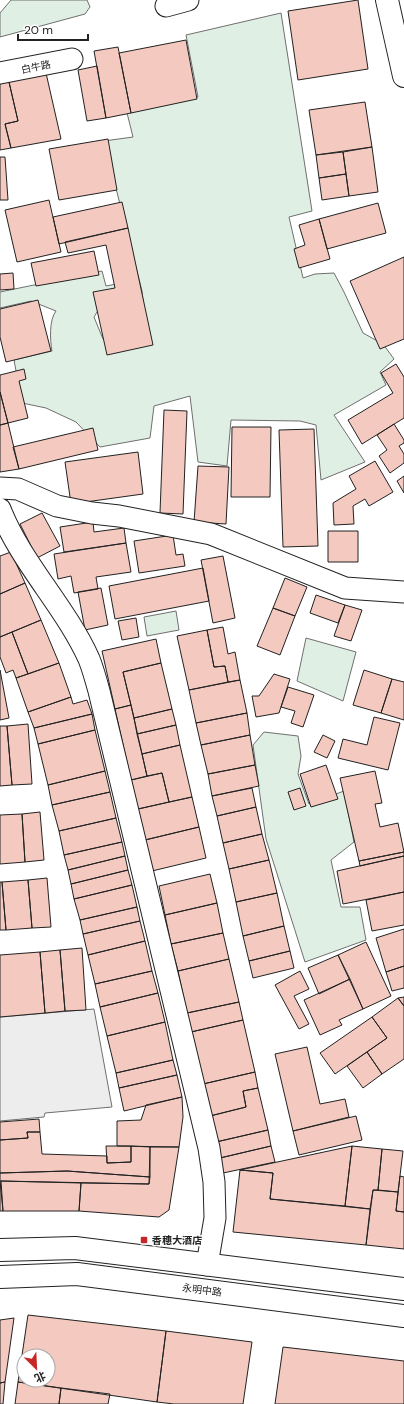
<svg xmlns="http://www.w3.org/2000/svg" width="404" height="1404" viewBox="0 0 404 1404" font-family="'DM Sans','Noto Sans SC',sans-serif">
<rect width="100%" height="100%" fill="#fff"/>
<!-- green -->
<path fill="#e0efe3" stroke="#6f6f6f" d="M11,0H87L90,7L85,14L0,37V13Z
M281,13L312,211L289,217L303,278L315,274L334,273L344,292L363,333L383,344L394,359L380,372L386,385L334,415L365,462L321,480L316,425L300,421L231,420L227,466L198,462L190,396L154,406L150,438L100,447L76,422L46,408L22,403L14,360L52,351C50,340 49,320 56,311L31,301L0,308V292L102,271L106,286L122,283L105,299L94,317L103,339L136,331L145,321L142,291L104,141L133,137L127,113L198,97L186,35Z
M176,611L179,630L147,636L144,617Z
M306,638L356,652L343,701L297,681Z
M264,732L298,736L301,756L298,774L309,804L344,791L354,842L331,860L341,907H360L366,940L305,962L266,839L253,745Z"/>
<!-- parking -->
<path fill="#ededed" stroke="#6f6f6f" d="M94,1009L112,1107L45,1113L44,1117L0,1121V1017Z"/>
<!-- building -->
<path fill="#f3c9c0" stroke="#222" fill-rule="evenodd" d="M358,0L368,69L298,80L288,11Z
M186,40L197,99L131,113L119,53Z
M118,47L131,113L106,118L94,51Z
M97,66L106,118L87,121L78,70Z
M46,73L61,139L11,148L5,124L18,121L9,82Z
M9,82L18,121L5,124L11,148L0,150V83Z
M365,102L372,147L316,155L309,110Z
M108,139L117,190L59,200L49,149Z
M372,147L378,192L349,196L343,152Z
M343,152L346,174L319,178L316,155Z
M0,157H5L8,200H0Z
M346,174L349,196L322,200L319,178Z
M49,200L61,252L17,262L5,210Z
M122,202L128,228L59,244L53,217Z
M378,203L386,233L327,249L319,219Z
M319,219L330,259L299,268L294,249L305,245L299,225Z
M128,228L153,345L107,355L93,292L115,288L106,245L68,253L65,242Z
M94,251L99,275L36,286L31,263Z
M404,257V339L380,349L350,281Z
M13,273L14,289L0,290V274Z
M38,300L51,351L6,362L0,337V309Z
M396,364L404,377V418L362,444L348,420L393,393L381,373Z
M24,369L26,379L19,381L28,418L8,423L0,392V375Z
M0,392L8,423L0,425Z
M164,410L187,411L183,514L160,513Z
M8,423L19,469L0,472V425Z
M394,424L404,440V443L399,446L404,454V463L390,473L379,456L387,450L377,435Z
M232,427H271L270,497H231Z
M93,428L98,450L19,469L13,447Z
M314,429L318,546L283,547L279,430Z
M138,452L143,494L71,504L65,462Z
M375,461L393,492L369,506L365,499L353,506L354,524L334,525L333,503L356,489L349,476Z
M198,466L229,467L226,524L194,522Z
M404,476V493L397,481Z
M42,513L60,546L37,558L20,524Z
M93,522L94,532L124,528L126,543L64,552L60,527Z
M328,531H358V562H328Z
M173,535L176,555L183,554L185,566L139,573L134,541Z
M126,543L131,572L96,577L98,589L74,593L71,576L58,579L54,554Z
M11,552L25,583L0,594V556Z
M223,556L235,618L213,623L201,560Z
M203,568L209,601L115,619L109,586Z
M285,578L307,587L295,616L273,608Z
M25,583L41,620L0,637V594Z
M101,588L108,625L85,630L78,592Z
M316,595L345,605L338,623L310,613Z
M345,605L362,610L351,641L334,636Z
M273,608L295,616L280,655L257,646Z
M136,618L139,637L122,640L118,621Z
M41,620L59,663L28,674L12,632Z
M223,627L228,654L235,652L240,680L228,682L225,666L214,667L207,630Z
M207,630L214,667L225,666L228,682L189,690L177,636Z
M12,632L28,674L16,678L13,670L6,673L0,657V637Z
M156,639L161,663L123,672L131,705L115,709L102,651Z
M59,663L71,697L28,712L16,678Z
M161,663L172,709L134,718L123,672Z
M0,670L9,718L0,720Z
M364,670L392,679L381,713L353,705Z
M274,674L290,679L279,713L256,717L252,696H259Z
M392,679L404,682V720L381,713Z
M240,680L247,713L196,723L189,690Z
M288,687L314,695L303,727L291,723L295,711L281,707Z
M71,697L73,704L87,700L92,714L34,728L28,712Z
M131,705L147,776L131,780L115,709Z
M172,709L176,725L137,734L134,718Z
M247,713L250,735L201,745L196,723Z
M92,714L95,730L38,744L34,728Z
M374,717L400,723L388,770L338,758L343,739L367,745Z
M28,724L32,784L12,785L7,726Z
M176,725L180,745L142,754L137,734Z
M0,726H7L12,785L0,786Z
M95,730L105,771L48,785L38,744Z
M250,735L255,765L208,774L201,745Z
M323,735L335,741L327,758L314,752Z
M180,745L192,797L169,802L162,773L147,776L142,754Z
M255,765L259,786L212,796L208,774Z
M326,765L338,799L311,807L300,774Z
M105,771L110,792L52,805L48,785Z
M375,771L382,803L375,804L380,827L398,823L404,852L359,861L340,778Z
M162,773L169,802L138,809L131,780Z
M252,788L256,807L217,816L212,796Z
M300,788L306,806L294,810L288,792Z
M110,792L116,818L59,831L52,805Z
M192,797L199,827L145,840L138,809Z
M256,807L262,834L223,843L217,816Z
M40,812L44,860L25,862L22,814Z
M22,814L25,862L0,864V815Z
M116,818L122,842L64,855L59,831Z
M199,827L206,858L152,871L145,840Z
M262,834L269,860L229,869L223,843Z
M122,842L125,856L68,870L64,855Z
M404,852V856L360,866L359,861Z
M125,856L128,870L71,884L68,870Z
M404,856V892L343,904L337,871Z
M269,860L277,893L236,902L229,869Z
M128,870L132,885L74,899L71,884Z
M210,874L217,903L165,915L159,886Z
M47,878L51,927L32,928L28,880Z
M28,880L32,928L6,930L2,882Z
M0,882H2L6,930H0Z
M132,885L137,907L80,920L74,899Z
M404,892V925L372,931L366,900Z
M277,893L284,926L243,936L236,902Z
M217,903L223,933L171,944L165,915Z
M137,907L140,921L83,934L80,920Z
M140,921L145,941L88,955L83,934Z
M284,926L290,951L249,961L243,936Z
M404,929V966L386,972L376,938Z
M223,933L229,959L178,971L171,944Z
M145,941L152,971L95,984L88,955Z
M366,942L391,996L363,1009L338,955Z
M82,948L86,1010L65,1011L60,950Z
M60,950L65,1011L45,1013L40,952Z
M290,951L294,968L253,978L249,961Z
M40,952L45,1013L0,1017V955Z
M338,955L350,979L319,994L308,968Z
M229,959L239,1002L187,1013L178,971Z
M404,966V988L392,991L386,972Z
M152,971L158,993L100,1007L95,984Z
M300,971L309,989L294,996L309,1024L299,1029L275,985Z
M350,979L363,1009L339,1020L342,1025L320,1035L304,1000Z
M158,993L165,1022L107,1036L100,1007Z
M404,997V1006L398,998Z
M398,998L404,1006V1059L382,1074L367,1052L387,1038L372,1017Z
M239,1002L243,1020L191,1032L187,1013Z
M372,1017L387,1038L335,1074L320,1053Z
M243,1020L255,1072L203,1084L191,1032Z
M165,1022L173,1060L116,1073L107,1036Z
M307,1047L320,1104L345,1099L349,1117L293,1131L275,1054Z
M367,1052L382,1074L363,1088L347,1066Z
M173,1060L177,1075L119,1088L116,1073Z
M255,1072L258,1088L243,1091L246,1107L210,1116L203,1084Z
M177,1075L182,1097L124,1111L119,1088Z
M258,1088L268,1130L216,1142L210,1116L246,1107L243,1091Z
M182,1097L183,1117L179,1147L117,1146V1121L141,1120L146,1105Z
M356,1116L362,1140L299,1155L293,1131Z
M39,1119L40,1132H27L28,1138L0,1140V1122Z
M268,1130L271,1146L220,1158L216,1142Z
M27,1132H40L42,1154L107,1156V1163L131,1162V1146L150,1147V1177L67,1171L0,1173V1140L28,1138Z
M106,1146H131V1162L107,1163Z
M271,1146L275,1162L223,1173L220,1158Z
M352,1146L382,1149L378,1190H373L370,1209L345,1206Z
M352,1146L345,1206L270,1199L273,1173L240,1170Z
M150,1147H179L169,1210L159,1217L79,1211L81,1183L149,1184Z
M382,1149L403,1151L398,1192L378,1190Z
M240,1170L273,1173L270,1199L370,1209L366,1245L233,1232Z
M67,1171L150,1177L149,1184L0,1181V1173Z
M400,1176L404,1177V1212L396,1211Z
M0,1181L3,1211H0Z
M1,1181L81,1183L79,1211H3Z
M373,1190L398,1192L396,1211L404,1212V1249L366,1245Z
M28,1315L166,1331L157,1402L18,1382ZM24,1356H48V1380H24Z
M14,1318L5,1382L0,1383V1320Z
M166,1331L252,1342L243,1404H174L157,1402Z
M283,1347L404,1361V1404H275Z
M5,1382L3,1404H0V1383Z
M18,1382L61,1388L59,1404H15Z
M61,1388L110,1394L108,1404H59Z"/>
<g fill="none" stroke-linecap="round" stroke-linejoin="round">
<defs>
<path id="street" d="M166,6L188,0
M0,73L72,59
M0,488L18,489L57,506L92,513L119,516L211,534L345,588L404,592
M0,509C21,563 65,606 89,659C93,669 96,680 99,691L209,1148L214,1182L215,1218L207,1265"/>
<path id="secondary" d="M387,0L404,76"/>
<path id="primary" d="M0,1250L75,1248L404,1289
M0,1277L77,1274L404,1316"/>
</defs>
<!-- street casing -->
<use href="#street" stroke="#222" stroke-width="23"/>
<!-- secondary casing -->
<use href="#secondary" stroke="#222" stroke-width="24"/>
<!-- primary casing -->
<use href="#primary" stroke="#222" stroke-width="24"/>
<!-- street -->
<use href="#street" stroke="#fff" stroke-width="21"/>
<!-- secondary -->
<use href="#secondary" stroke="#fff" stroke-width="22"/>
<!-- primary -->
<use href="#primary" stroke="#fff" stroke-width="22"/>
</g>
<!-- markers -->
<rect fill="#c62828" stroke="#fff" stroke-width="1.5" x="140" y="1236" width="8" height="8" rx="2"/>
<g text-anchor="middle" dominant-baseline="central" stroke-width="3" stroke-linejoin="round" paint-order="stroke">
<!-- street labels -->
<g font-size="10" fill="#222" stroke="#fff">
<text transform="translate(36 67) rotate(-12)">白牛路</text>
<text transform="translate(202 1290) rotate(7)">永明中路</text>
</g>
<!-- poi labels -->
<g font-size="10" font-weight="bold" fill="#222" stroke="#fff" text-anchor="start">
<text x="152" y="1240">香穗大酒店</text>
</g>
</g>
<!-- north arrow -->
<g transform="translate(36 1368) rotate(156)"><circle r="19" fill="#ffffff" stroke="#a7a7a7"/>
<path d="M0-3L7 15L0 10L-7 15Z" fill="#c62828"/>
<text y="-6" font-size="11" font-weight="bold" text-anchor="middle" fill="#222222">北</text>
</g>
<!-- scale -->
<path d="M18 34v6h70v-6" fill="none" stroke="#222222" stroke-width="2"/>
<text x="24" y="34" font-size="12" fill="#222222" stroke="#ffffff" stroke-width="3" paint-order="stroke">20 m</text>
</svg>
